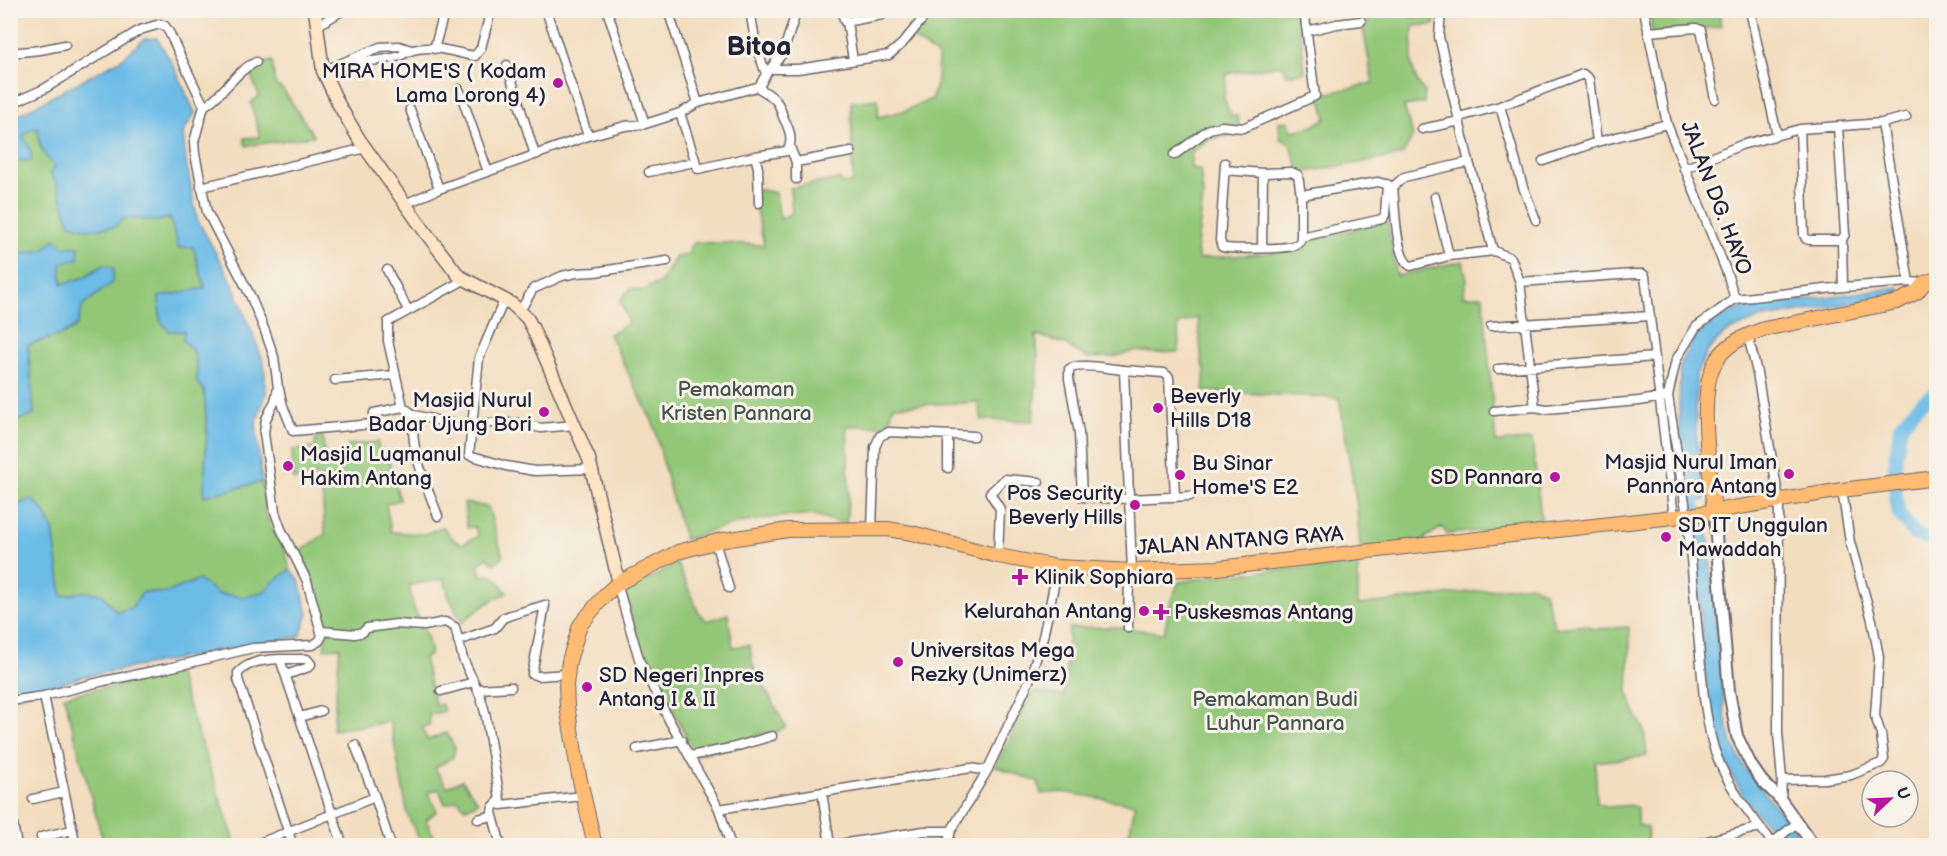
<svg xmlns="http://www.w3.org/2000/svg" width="1947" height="856" viewBox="0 0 1947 856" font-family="'Balsamiq Sans',sans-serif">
<rect width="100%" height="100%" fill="#f7f3e8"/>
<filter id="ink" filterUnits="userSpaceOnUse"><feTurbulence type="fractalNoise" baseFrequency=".0167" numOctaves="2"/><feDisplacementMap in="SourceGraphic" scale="12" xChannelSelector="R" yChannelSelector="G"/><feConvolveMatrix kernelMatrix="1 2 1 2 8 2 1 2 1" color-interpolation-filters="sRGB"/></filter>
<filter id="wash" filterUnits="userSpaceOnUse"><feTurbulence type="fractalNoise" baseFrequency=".008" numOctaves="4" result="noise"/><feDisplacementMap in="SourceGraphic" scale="24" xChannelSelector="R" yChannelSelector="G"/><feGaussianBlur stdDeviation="1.35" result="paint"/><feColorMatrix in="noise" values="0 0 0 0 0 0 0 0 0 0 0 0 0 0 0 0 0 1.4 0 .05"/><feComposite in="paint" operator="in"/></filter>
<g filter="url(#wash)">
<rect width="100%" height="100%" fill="#f3ddbf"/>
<!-- green -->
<path fill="#93c778" stroke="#5a745a" stroke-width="1.5" d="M1160,10L1197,12V10L1298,11L1305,72L1287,75L1282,65L1227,74L1224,98L1231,116H1237L1241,133L1210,139L1191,153V168L1200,169L1203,197L1197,246L1198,259L1303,250L1305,242L1387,221L1397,276L1463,261L1467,280L1462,296H1483L1496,442L1532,440L1542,526L1447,534L1442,527L1425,538V541L1360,549L1357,507L1339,398L1203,391L1205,369L1202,363L1198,317L1178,325L1179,352L1153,353L1135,351L1113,357L1087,358L1065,344L1036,335L1038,356L1033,421L982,420L978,402L893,406L889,426H847L849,490L846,525C835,522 821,515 810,515C769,515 723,525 685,540L671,495L654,425L609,334L629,323L620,300L631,288L641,291L661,282L676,257L689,254L690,247L696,242L764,245L756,210V189L776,193L780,219L792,213L790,188L839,179L843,184L853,182L851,102L878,99V117L904,111L932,99L937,80L938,56L912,38L935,11Z
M1367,11H1413L1411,17L1435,19L1434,25L1413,26C1412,49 1407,75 1425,92L1424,103L1404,106L1413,136L1403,154L1393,157L1300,173L1290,144L1280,138L1279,122L1288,121L1292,131L1313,126L1326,118L1320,95L1373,83L1363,27L1368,23Z
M1650,11H1719L1721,26L1652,36Z
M272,61L275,84L284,91L314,136L246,146L244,138L260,137L251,103L259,96L248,68Z
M38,127C38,145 43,155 55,167L50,173L57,184L114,227L125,218L158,221L170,218L179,248L193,246L205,288L159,297L184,330L189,348L194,352L197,368V382L204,390L207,429L204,495L262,482L266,514L273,531L285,549L290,570L272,583L266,591L245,597L219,594L198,580L166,593L143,592L131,609L117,612L83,592L61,596L53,530L44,511L32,499L11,507V423L34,415L28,345L64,334L83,305L112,283L103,265L83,278L62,284L61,263L79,247H65L11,255V159L31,161V151L23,136L31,129Z
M316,428L322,429L326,467L351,465L348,445L378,442L379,454L388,457L400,500L386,504L391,532L424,534L443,527L455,541L463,544L478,536L475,527L467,528L464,503L488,507L503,557L494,564L487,557L478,565L482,576L494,575L507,593C490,600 475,611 462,623L449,597L444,579L410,585C409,614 432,631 430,655L424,658L435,705L442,704L444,711L429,715L430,724L422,728L427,740L447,733L455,748L453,757L435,768L447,787L462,780L478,802L466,808L458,800L445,804L439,789L428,792L437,811L426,820L435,838L422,845L408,816L390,722L333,730L340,647L324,649C329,614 315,582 301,551L325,534L321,476L293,480L292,450L315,448Z
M677,563L699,613L707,621L728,614L733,647L750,645L753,666L786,727L774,733L757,735L753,743L696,755L640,648L625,593Z
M1358,566V605L1531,585L1544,591L1555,628L1587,625L1593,629L1629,627L1630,644L1628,693L1636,715L1644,729L1647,756L1595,762L1597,803L1609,807L1633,805L1637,808V825L1648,827L1647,846L1120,845L1130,830L1135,804L1062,792L1041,794L1038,782L995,766L1034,691L1064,696L1069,628L1116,627L1164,633L1171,600L1179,582C1238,571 1298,568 1358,566Z
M177,672L235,842L218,846L104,845L64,696Z"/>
<!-- water -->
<path fill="#6cbce7" stroke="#476f91" stroke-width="1.5" d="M157,38L175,69L195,113L183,133L186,162L197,219L232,282L264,363L266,393L256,423L262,482L204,496L207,429L204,390L197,382V368L194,352L183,340L184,331H169L160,320L159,297L205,288L193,247L179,248L170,218L158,221L125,218L114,227L88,229L70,224L57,184L50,173L55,167C42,153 39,146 38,128L31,129L23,136L31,151V161L11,159V119L122,59L144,39Z
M54,239L65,247H79L78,259L61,263L62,284L83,278L103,265L114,268L112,283L83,305L77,326L64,334L28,345L34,415L11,423V255L44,250Z
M1899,287L1900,295L1758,319L1725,333L1708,351L1696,374V432L1705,500L1689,502L1679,430L1680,366L1690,344L1711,322L1739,309Z
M32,499L44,511L53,530L62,596L83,592L102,594L117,612L131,608L143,592L166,593L198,580L219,594L245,597L265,591L272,583L290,570L299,580L308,614L300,636L82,677L11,698L10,507Z
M1707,524L1725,716L1732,743L1745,769L1807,845H1786L1747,802L1729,770L1715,735L1708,702L1693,525Z"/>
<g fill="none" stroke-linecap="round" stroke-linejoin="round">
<!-- canal -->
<path stroke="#6cbce7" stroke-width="8" d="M1695,491L1701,535"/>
<!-- river -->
<path stroke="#6cbce7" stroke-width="14" d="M1936,393L1921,403L1900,427L1894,475L1898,512L1914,534L1936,541"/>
</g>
</g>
<g filter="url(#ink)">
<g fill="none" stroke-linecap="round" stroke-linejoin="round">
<defs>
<path id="minor" d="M546,10L588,136
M607,10L645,124
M668,10L698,103
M750,10L756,46L766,74
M841,10L845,22L882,15
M1441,10L1439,37L1469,162L1492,247L1494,251L1511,258L1520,282L1535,407L1546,409L1639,401L1668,396
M1644,10L1667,124L1727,273L1735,299
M1750,10L1777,135
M847,22L853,60
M317,26L343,10
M1307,31L1337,24L1361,21
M1648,32L1696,28L1701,30L1715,99
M434,49L445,10
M10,53L40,50L65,45
M352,59C367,63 385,60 400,56C404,54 408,51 413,50C434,44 455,53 475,56L481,48L491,10
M507,65L535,155
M771,69H798L889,55L902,44L930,10
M323,71L380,47L399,46L411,50
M459,89L488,172
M10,104L44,89L140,30L160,24L165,26L169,32L204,106L194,142L195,154L207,212L250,295L265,331L274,357L278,388L275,401L266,419L264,433L275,512L281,529L307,581L322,636L319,641L313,645L253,648L168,668L104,681L44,696L10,701
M204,106C224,95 235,71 256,62
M1500,106L1523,187L1536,220
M410,109L439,189
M680,113L698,169L755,156L758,168L759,203
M1459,117L1500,106L1583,74L1589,79L1597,142L1667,124
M1882,123L1909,282
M1422,129L1460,121
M1800,129L1804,235L1806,239L1810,240H1842L1845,234L1838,127
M790,147L796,162V179
M1174,155L1209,129L1222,126L1243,128L1315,96L1304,10
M755,156L787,151C794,141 789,128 784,119C781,113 781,106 776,101C772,95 763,91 757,87
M1543,161L1597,142
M796,162L851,152
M1469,162L1404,177L1393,187C1395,204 1395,260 1411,266L1449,256L1494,251
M1225,163L1220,240L1222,247C1232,250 1288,249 1296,245C1301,242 1300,241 1301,237V195L1298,175L1291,172L1263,173L1225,170
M1684,169L1741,145L1800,129L1882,123L1906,117
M649,172L694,162
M201,187L366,148
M1301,195L1378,182L1392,186
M1435,197L1449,256
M405,204L439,189L588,136L625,126L645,124L680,113L698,103L757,87L760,85L766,74L783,53L797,10
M1301,237L1382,219L1385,215L1387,184
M1842,240L1843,287
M1262,248L1263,173
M387,270L408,310
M464,280L388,322V341L403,407L414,415L468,427L489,423H518L541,428L575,425
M1520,282L1633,274H1643L1645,276L1674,517
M505,298L479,358L469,455L506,466L535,471L592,469
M520,311L533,289L562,276L576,273L595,272L667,261
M1491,326L1650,316
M1748,335L1757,373L1779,500L1778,733L1782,780L1781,800
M1498,369L1655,357
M1124,370L1164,373L1169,377L1175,497
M335,380L395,375
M279,389L283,406L293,431L373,424L374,413L403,407
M1494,411L1535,407
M414,415C409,450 426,483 438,516
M948,468V435
M872,529L875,447L880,436L889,432L974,436
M715,542L729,588
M998,556L1000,509L990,493L1005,479L1039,482
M617,584L640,662L669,720L719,809L731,846
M1128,628L1129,579L1132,571L1124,370C1110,369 1079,362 1069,369V379L1079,433L1082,497L1129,499L1190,496
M321,631L355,634L363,632L367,628L396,624L424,626L445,622L455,627L463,659L480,695L485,712L501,805L583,796
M458,641L495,628L503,618L511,615L545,605L532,674L538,676L567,674
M280,659H307L311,664L309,667L286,675
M478,689L511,687
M441,691L474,682
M44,696L76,846
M300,717L321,711
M637,749L682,740
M690,756L731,748L772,736
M1782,780L1825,779L1851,775L1881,763L1884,759L1881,734L1875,716L1879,657L1872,620L1850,542L1842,490
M822,792L830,845
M375,797L391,846
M33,799L64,792
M499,801L493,807L492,812L501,846
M10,808L17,846
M719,809L971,768L987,771
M478,819L492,816
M41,837L72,830
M1772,843L1797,823
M1692,845L1760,827
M252,846L375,797L355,745
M293,846L238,679V673C249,661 264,660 280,659L343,846
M827,846L924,831H951
M947,846L951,831L987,771L1029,681L1043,637L1058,567
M1772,846L1768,837C1748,812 1727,785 1716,754C1709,736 1707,716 1704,698L1687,516L1668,396L1676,360L1696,327L1735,299L1843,287L1909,282L1924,283"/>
<path id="tertiary" d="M1714,512L1729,691L1737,736L1751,765L1762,781L1781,800L1814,846"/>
<path id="secondary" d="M315,10L323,71L339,105L359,139L426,233L459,276L512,304L527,318L532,327L589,459L619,583"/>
<path id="primary" d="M1714,512C1711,474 1695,388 1718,358C1729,342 1747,335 1764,329L1897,302L1917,292L1924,283L1936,279
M595,846L579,776L567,706L566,685L569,661L580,625L605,595L617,584L678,552L718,541L788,530L887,529L912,533L998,556L1058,567L1132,571L1218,568L1691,515L1842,490L1936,478"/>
</defs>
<!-- minor casing -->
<use href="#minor" stroke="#6b6369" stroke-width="11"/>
<!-- tertiary casing -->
<use href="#tertiary" stroke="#6b6369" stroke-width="14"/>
<!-- secondary casing -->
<use href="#secondary" stroke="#6b6369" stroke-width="15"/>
<!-- primary casing -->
<use href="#primary" stroke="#6b6369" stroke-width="16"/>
<!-- minor -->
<use href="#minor" stroke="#fff" stroke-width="8"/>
<!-- tertiary -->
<use href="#tertiary" stroke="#fff" stroke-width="10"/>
<!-- secondary -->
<use href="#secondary" stroke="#ffe4c6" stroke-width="12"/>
<!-- primary -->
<use href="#primary" stroke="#febb71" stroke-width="14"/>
</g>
</g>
<!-- markers -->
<g fill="#b5179e" stroke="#f7f3e8" stroke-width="2">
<circle cx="558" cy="83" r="6"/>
<circle cx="1158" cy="408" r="6"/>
<circle cx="544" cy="412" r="6"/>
<circle cx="288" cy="466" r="6"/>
<circle cx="1789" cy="474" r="6"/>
<circle cx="1180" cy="475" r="6"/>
<circle cx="1555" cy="477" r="6"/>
<circle cx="1135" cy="505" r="6"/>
<circle cx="1666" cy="537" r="6"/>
<path d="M1017 568h6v6h6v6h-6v6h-6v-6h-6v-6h6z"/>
<circle cx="1144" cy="611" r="6"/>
<path d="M1158 603h6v6h6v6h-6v6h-6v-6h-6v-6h6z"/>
<circle cx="898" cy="662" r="6"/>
<circle cx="587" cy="687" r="6"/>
</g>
<g text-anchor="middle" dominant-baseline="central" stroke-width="6" stroke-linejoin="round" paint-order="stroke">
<!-- poi labels -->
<g font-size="21" fill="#22223b" stroke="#f7f3e8" text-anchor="start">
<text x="546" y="71" text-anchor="end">MIRA HOME'S ( Kodam<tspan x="546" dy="24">Lama Lorong 4)</tspan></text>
<text x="1170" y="396">Beverly<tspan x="1170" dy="24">Hills D18</tspan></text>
<text x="532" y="400" text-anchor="end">Masjid Nurul<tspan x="532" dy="24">Badar Ujung Bori</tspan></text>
<text x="300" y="454">Masjid Luqmanul<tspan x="300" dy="24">Hakim Antang</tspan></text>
<text x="1777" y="462" text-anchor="end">Masjid Nurul Iman<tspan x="1777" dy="24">Pannara Antang</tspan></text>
<text x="1192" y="463">Bu Sinar<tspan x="1192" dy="24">Home'S E2</tspan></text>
<text x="1543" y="477" text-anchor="end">SD Pannara</text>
<text x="1123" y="493" text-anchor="end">Pos Security<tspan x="1123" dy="24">Beverly Hills</tspan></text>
<text x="1678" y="525">SD IT Unggulan<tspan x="1678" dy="24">Mawaddah</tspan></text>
<text x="1034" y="577">Klinik Sophiara</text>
<text x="1132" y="611" text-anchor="end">Kelurahan Antang</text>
<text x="1174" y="612">Puskesmas Antang</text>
<text x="910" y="650">Universitas Mega<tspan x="910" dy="24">Rezky (Unimerz)</tspan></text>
<text x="599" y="675">SD Negeri Inpres<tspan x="599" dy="24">Antang I &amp; II</tspan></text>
</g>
<!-- street labels -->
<g font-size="21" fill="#22223b" stroke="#f7f3e8">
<text transform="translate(1716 198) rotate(69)">JALAN DG. HAYO</text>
<text transform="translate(1240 541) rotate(-4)">JALAN ANTANG RAYA</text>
</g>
<!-- park labels -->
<g font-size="21" fill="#44544d" stroke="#f7f3e8">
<text x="736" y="389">Pemakaman<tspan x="736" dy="24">Kristen Pannara</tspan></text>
<text x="1275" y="699">Pemakaman Budi<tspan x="1275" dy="24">Luhur Pannara</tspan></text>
</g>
<!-- district labels -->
<g font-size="27" font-weight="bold" fill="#22223b" stroke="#f7f3e8">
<text x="759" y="47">Bitoa</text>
</g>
</g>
<!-- margin -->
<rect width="1947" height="856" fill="none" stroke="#f7f3e8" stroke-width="36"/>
<!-- north arrow -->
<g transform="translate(1890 799) rotate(67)"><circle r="28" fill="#f7f3e8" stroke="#a29fa3" stroke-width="1.5"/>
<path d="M0-4.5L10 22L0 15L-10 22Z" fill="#b5179e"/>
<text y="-9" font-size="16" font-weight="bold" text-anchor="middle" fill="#22223b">U</text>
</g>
</svg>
